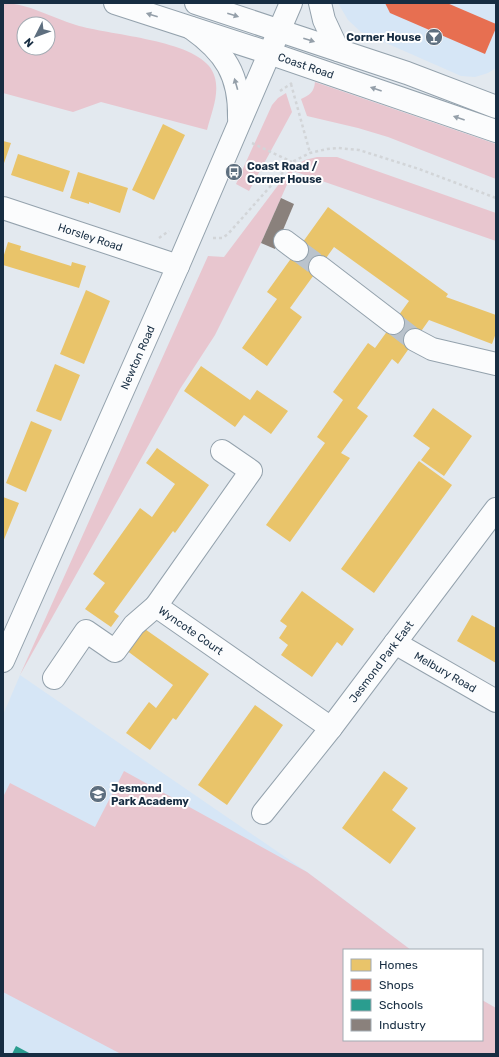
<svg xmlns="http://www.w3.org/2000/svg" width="499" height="1057" viewBox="0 0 499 1057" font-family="Rubik,sans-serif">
<rect width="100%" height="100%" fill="#e3e9ef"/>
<!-- built -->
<path fill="#d6e6f6" d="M338,3H496V68L488,73L475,77L461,76L361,32L348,20Z
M20,675L307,872L411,950H344V1040H482V1000L496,1008V1054H3V715Z"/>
<!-- green -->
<path fill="#e8c6cf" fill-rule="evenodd" d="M3,3C28,3 52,18 76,25C108,35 187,39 209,66C224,85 212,110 207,130L101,102L73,112L3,93ZM24,24H48V48H24Z
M315,82L496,144V179L388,137L358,128L307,116L301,99C310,95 314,92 315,82Z
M286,93L292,112L249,191L236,184L272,105L278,98Z
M317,157H337L496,213V241L293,171L261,243L215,335L180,389L20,675L208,256L224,257L291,168L305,160Z
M124,771L307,872L411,950H344V1040H482V1000L496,1008V1054H121L3,992V797L10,783L95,827Z"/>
<!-- homes -->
<path fill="#e9c46a" d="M163,124L185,135L154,200L132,190Z
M3,141L11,143L3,166Z
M18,154L70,171L63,192L11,175Z
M78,172L128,188L120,213L89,202V204L70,198Z
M328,207L448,294L446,297L496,315V333L492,344L429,320L398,364L392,359L357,408L368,416L341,453L350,458L290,542L266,525L325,443L317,437L343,400L333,392L368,343L375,348L409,301L334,247L290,308L302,317L267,366L242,348L277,299L267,292Z
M8,242L21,246L20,250L71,266L72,262L86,266L79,288L3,265V258Z
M86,290L110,301L84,364L60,354Z
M55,364L80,375L61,421L36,411Z
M201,366L250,400L257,390L288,411L271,434L244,415L235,427L184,391Z
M433,408L472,436L444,476L421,460L430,448L413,436Z
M31,421L52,430L26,492L6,483Z
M157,448L209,485L175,533L173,531L114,612L119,616L111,627L85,609L105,583L93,574L140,508L152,517L175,484L146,463Z
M419,461L452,485L374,593L341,569Z
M3,497L19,503L3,542Z
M302,591L354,629L342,646L337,642L312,677L281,655L288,645L279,638L287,626L280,621Z
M472,615L496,628V663L457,641Z
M142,627L209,674L176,720L173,718L150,750L126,733L149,702L156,708L173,685L126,650Z
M255,705L283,725L227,805L198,785Z
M384,771L408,788L392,810L416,828L390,864L342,828Z"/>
<!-- shops -->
<path fill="#e76f51" d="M385,3H447L496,24V28L485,54L390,13Z"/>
<!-- schools -->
<path fill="#2a9d8f" d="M16,1046L31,1054H12Z"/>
<!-- industry -->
<path fill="#8a817c" d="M281,198L294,204L275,249L261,243Z"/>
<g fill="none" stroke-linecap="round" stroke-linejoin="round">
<!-- minor-tunnel -->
<path stroke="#bac3cc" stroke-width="22" stroke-dasharray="22 11" stroke-linecap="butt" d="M297,250L320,267
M393,323L415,340"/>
<defs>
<g id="minor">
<path id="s1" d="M3,208L178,266"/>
<path d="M285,241L297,250"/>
<path d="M320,267L393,323"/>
<path d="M415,340L432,349L496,364"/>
<path id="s2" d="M222,451L251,471L156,606L331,728"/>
<path id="s3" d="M395,643L496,701"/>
<path d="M54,678L86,631L115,651L134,625L156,606"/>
<path id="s4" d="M263,813L331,728L496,509"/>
</g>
<g id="tertiary">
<path d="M320,3L324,20L338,50"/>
<path d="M191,28C225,52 240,75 239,118"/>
<path id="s5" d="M3,661L178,266L291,3"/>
</g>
<g id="trunk">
<path id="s6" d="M115,3L269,53L496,131"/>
<path d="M196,3L407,73L496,107"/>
</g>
</defs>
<!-- minor casing -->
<use href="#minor" stroke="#94a2ad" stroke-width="24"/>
<!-- tertiary casing -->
<use href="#tertiary" stroke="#94a2ad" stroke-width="24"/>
<!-- trunk casing -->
<use href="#trunk" stroke="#94a2ad" stroke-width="24"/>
<!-- path -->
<path stroke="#d2d5d8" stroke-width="2.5" stroke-dasharray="3 3" stroke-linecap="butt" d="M291,84L310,153
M280,91L292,83
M252,143L292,162
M159,238L169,231
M213,238H222L228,234L292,162L310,153L327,149L338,148L359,150L419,169L496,198"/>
<!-- minor -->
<use href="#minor" stroke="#fbfcfd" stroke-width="22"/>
<!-- tertiary -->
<use href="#tertiary" stroke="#fbfcfd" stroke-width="22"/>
<!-- trunk -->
<use href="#trunk" stroke="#fbfcfd" stroke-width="22"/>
</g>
<!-- one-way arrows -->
<defs><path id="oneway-solid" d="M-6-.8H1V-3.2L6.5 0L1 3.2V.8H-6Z"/></defs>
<g fill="#949fa9">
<use href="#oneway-solid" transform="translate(152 15) rotate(-162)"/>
<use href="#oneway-solid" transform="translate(233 15) rotate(17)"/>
<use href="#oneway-solid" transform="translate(309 40) rotate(18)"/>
<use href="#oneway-solid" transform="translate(236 84) rotate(-106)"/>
<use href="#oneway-solid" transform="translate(376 89) rotate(-161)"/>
<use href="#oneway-solid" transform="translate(459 118) rotate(-161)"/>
</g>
<!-- icons -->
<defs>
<symbol id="bar-disc" viewBox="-11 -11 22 22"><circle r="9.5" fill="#5e6f7f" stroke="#fff"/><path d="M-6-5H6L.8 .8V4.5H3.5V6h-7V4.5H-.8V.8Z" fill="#fff"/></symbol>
<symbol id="bus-disc" viewBox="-11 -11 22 22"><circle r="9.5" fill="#5e6f7f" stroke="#fff"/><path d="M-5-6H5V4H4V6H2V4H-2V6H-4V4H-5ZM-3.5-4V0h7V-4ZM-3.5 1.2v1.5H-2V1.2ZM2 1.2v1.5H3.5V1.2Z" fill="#fff"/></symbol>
<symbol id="school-disc" viewBox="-11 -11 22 22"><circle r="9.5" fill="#5e6f7f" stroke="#fff"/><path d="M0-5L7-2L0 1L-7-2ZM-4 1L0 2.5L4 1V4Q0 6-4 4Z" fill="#fff"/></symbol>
</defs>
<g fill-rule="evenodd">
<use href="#bar-disc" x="424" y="27" width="20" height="20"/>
<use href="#bus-disc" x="224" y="162" width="20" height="20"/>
<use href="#school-disc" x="88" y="784" width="20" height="20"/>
</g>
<g text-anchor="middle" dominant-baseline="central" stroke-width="4" stroke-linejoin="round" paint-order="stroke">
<!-- poi labels -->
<g font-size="11" font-weight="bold" fill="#172d42" stroke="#fff" text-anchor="start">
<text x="421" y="37" text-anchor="end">Corner House</text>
<text x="247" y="166">Coast Road /<tspan x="247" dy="13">Corner House</tspan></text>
<text x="111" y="788">Jesmond<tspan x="111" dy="13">Park Academy</tspan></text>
</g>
<!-- street labels -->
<g font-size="11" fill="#172d42" stroke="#fff">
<text stroke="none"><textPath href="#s6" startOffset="201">Coast Road</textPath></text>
<text stroke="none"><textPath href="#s1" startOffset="92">Horsley Road</textPath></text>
<text stroke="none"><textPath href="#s5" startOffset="332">Newton Road</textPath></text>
<text stroke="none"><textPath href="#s2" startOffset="243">Wyncote Court</textPath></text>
<text stroke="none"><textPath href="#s4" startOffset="192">Jesmond Park East</textPath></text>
<text stroke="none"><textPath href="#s3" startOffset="58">Melbury Road</textPath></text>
</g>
</g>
<!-- border -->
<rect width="499" height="1057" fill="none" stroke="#172d42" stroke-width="8"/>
<!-- legend -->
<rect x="343" y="949" width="140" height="92" fill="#ffffff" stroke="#a2abb3"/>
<rect x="351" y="959" width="20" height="12" fill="#e9c46a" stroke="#a2abb3"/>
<text x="379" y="969" font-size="12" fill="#172d42">Homes</text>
<rect x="351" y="979" width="20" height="12" fill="#e76f51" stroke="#a2abb3"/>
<text x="379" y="989" font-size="12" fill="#172d42">Shops</text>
<rect x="351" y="999" width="20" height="12" fill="#2a9d8f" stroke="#a2abb3"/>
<text x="379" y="1009" font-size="12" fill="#172d42">Schools</text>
<rect x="351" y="1019" width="20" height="12" fill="#8a817c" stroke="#a2abb3"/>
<text x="379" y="1029" font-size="12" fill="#172d42">Industry</text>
<!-- north arrow -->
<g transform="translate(36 36) rotate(228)"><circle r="19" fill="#ffffff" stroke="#a2abb3"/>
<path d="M0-3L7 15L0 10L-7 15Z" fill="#5e6f7f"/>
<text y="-6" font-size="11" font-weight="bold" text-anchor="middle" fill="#172d42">N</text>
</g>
</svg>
